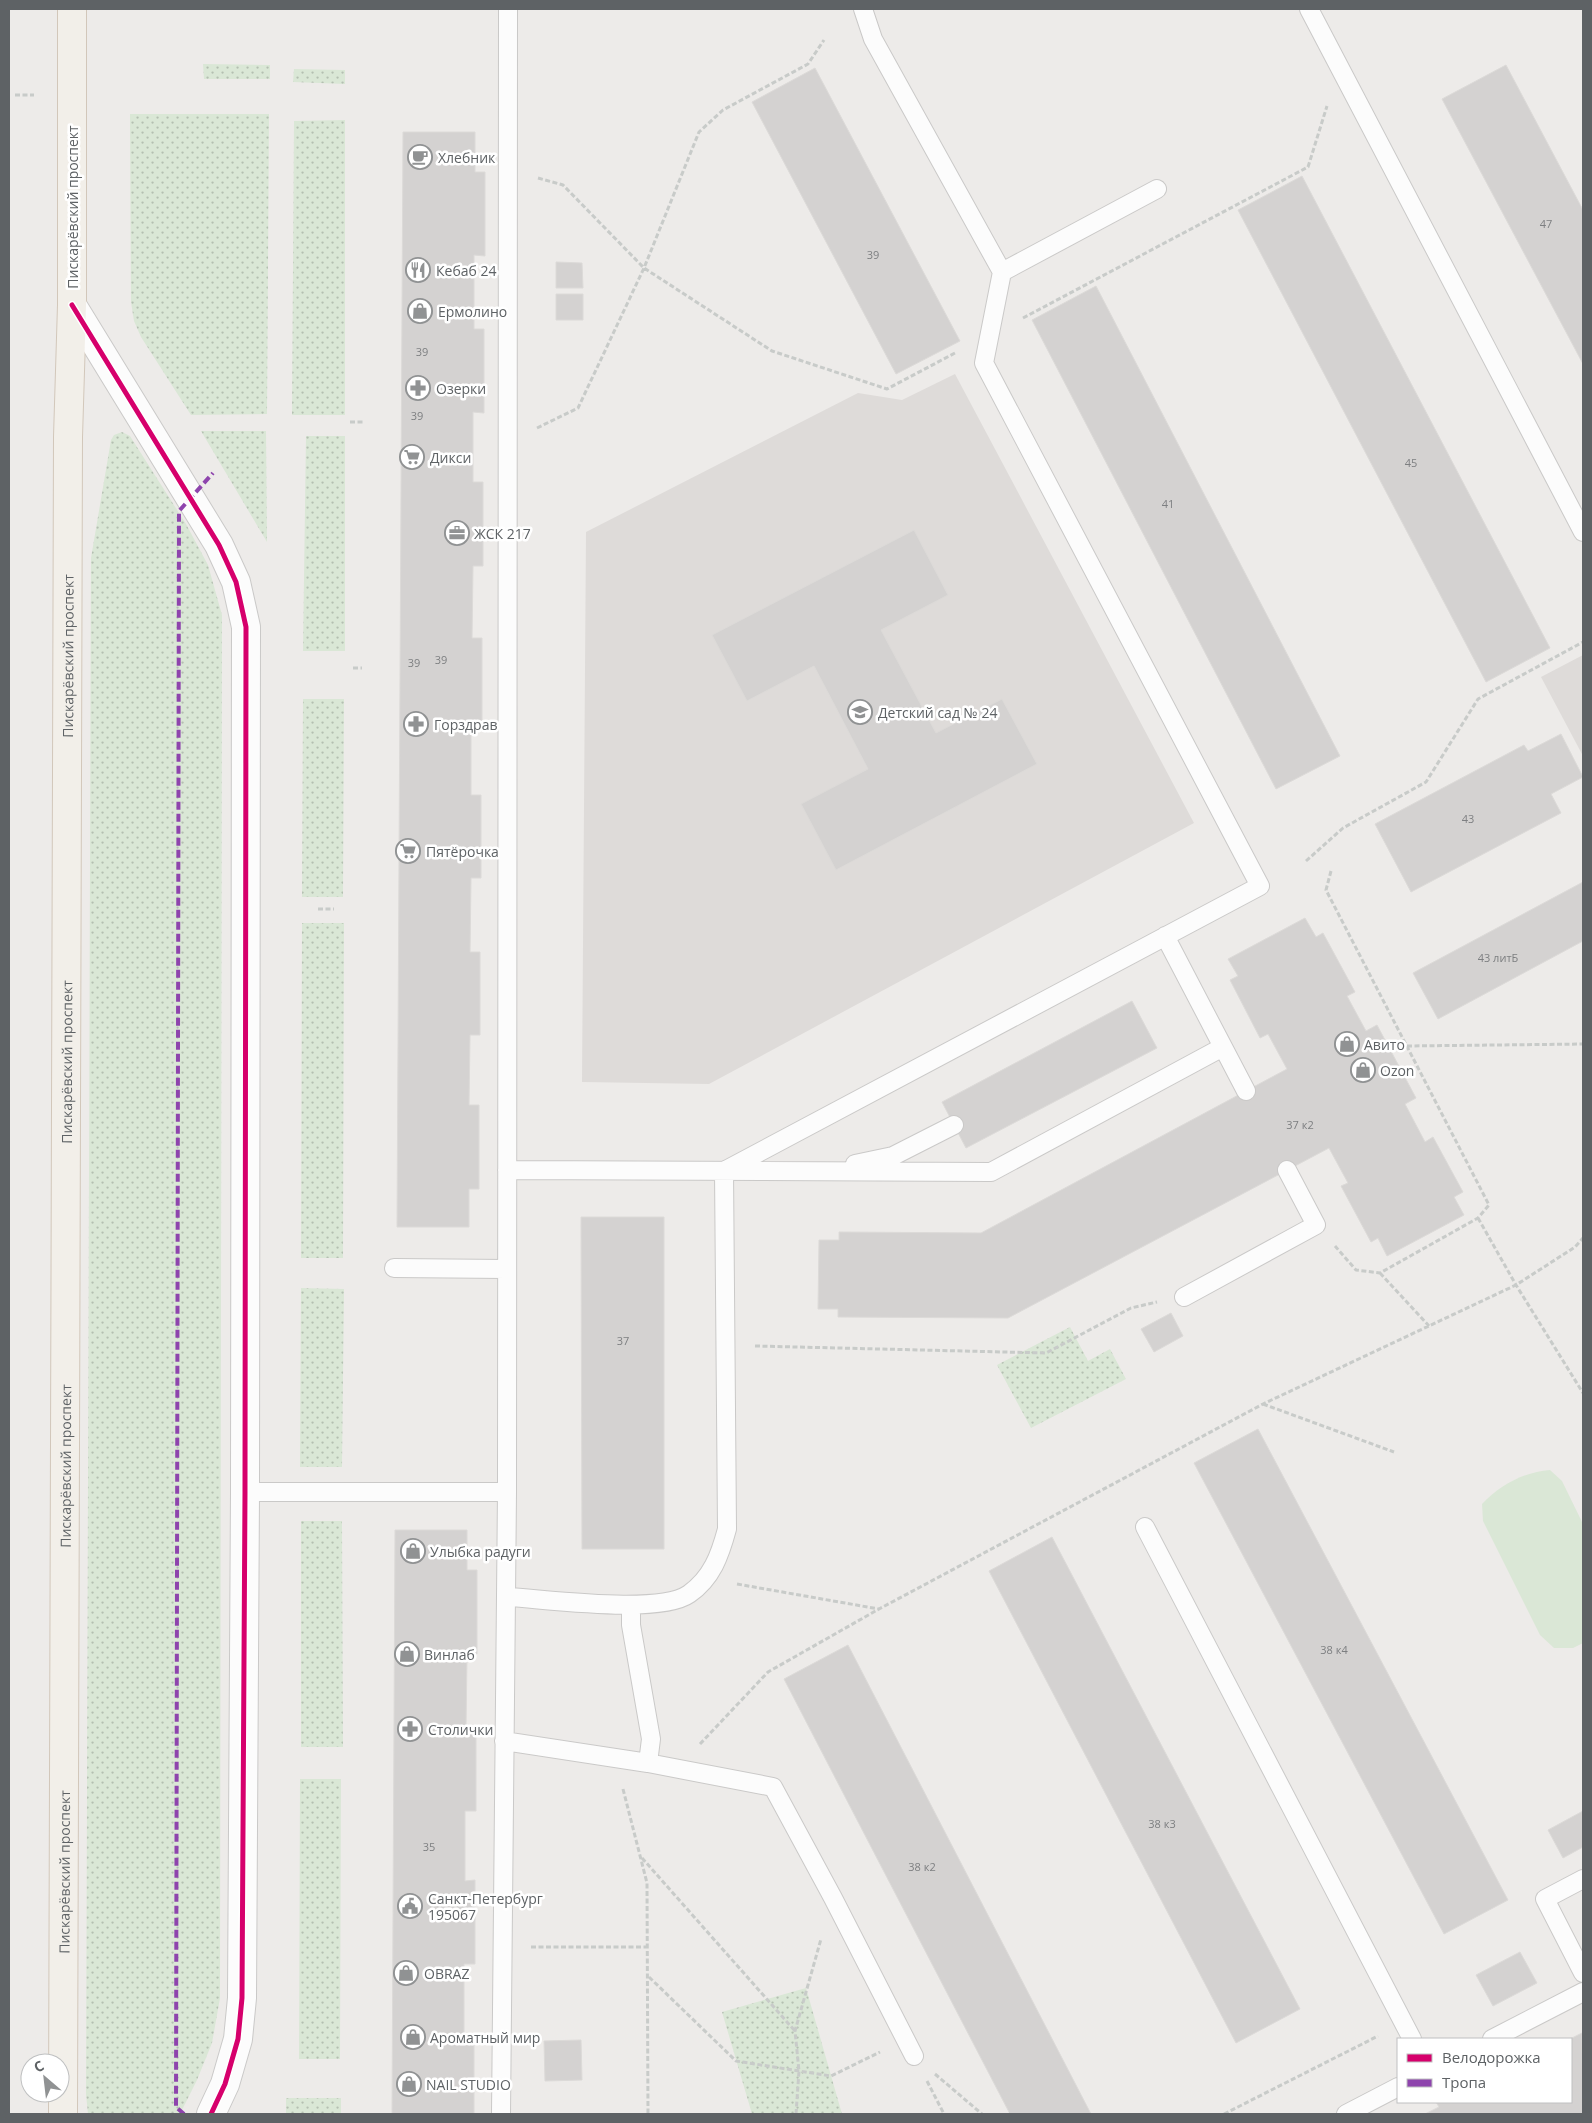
<svg xmlns="http://www.w3.org/2000/svg" width="1592" height="2123" viewBox="0 0 1592 2123" font-family="'Open Sans',sans-serif">
<defs>
<pattern id="green-dots" width="8" height="8" patternUnits="userSpaceOnUse" patternTransform="scale(1.25)"><rect width="8" height="8" fill="#dae7d6"/><path d="M2 2h.1M6 6h.1" fill="none" stroke="#b4bfb1" stroke-width="1.8" stroke-linecap="round"/></pattern>
</defs>
<rect width="100%" height="100%" fill="#edebe9"/>
<!-- education -->
<path fill="#dedbd9" d="M955,374L1194,823L709,1084L582,1082L586,532L858,393L902,400Z
M1583,655V756L1541,677Z"/>
<!-- green -->
<path fill="url(#green-dots)" d="M203,64L270,65V79H204Z
M294,69L345,70V84L293,82Z
M130,114H269L267,414L191,415L141,337L134,321L131,302Z
M345,120V415H292L294,121Z
M201,431H266L267,542Z
M122,432L130,436L186,524L208,565L222,615L220,1998L212,2043L197,2080L180,2114H88L86,2094L91,558L111,440L114,435Z
M306,436H345V651H303Z
M303,699H344L343,897H302Z
M302,923H344L343,1258H301Z
M301,1288L344,1289L342,1467H300Z
M1070,1327L1088,1361L1110,1349L1126,1379L1031,1428L997,1365Z
M301,1521H342L343,1747H301Z
M300,1779H341L340,2059H299Z
M806,1988L842,2114H752L722,2012Z
M286,2098H341V2114H286Z"/>
<!-- pitch -->
<path fill="#dae7d6" d="M1550,1470L1562,1481L1583,1524V1643L1573,1648H1554L1540,1635L1483,1521L1482,1504C1500,1485 1524,1472 1550,1470Z"/>
<!-- building -->
<path fill="#d4d2d1" stroke="#dcdad8" d="M1506,65L1583,210V364L1442,99Z
M815,68L960,341L896,374L752,102Z
M403,132H475V172H485V256L474,255V329H484V413L473,412V482H483V566H473L472,638H482V722L471,721V795H481V878H471L470,952H480V1035H470L469,1105H479V1189H469V1227H397Z
M1302,176L1550,648L1486,682L1238,210Z
M556,262L582,263L583,288H556Z
M1096,286L1340,756L1276,789L1032,320Z
M556,294H583V320H556Z
M914,530L948,595L881,630L936,733L1002,699L1037,764L836,870L801,804L868,769L814,666L747,701L712,635Z
M1561,734L1583,777L1551,794L1561,813L1411,892L1375,824L1524,745L1528,751Z
M1583,882V941L1438,1019L1413,973Z
M1305,918L1316,937L1323,933L1355,992L1347,996L1366,1031L1377,1025L1416,1098L1405,1104L1425,1142L1433,1137L1463,1192L1454,1197L1464,1215L1387,1256L1378,1238L1371,1242L1341,1186L1348,1183L1329,1148L1008,1318L838,1317V1309H818L819,1240H839V1232L981,1233L1287,1069L1268,1034L1260,1038L1230,980L1238,976L1228,959Z
M1132,1001L1157,1048L966,1148L942,1102Z
M581,1217H664V1549H582Z
M1171,1313L1183,1336L1154,1352L1141,1329Z
M1258,1429L1508,1900L1444,1934L1194,1463Z
M395,1530H467V1570H477V1654H467L466,1727H476V1811H465V1881L475,1880V1964H464V2036H474V2114H392Z
M1052,1537L1300,2009L1236,2043L989,1571Z
M848,1645L1091,2114H1010L855,1816L784,1679Z
M1583,1811V1847L1563,1858L1548,1830Z
M1520,1952L1537,1983L1493,2006L1476,1975Z
M1582,2033L1583,2113L1580,2114H1425L1439,2107L1436,2102H1571L1570,2039Z
M581,2040L582,2080L545,2081L544,2041Z"/>
<g fill="none" stroke-linecap="round" stroke-linejoin="round">
<defs>
<path id="service" d="M1309,9L1583,532
M1002,272L1157,189
M1165,936L1246,1091
M855,1164L893,1156L954,1125
M507,1170L991,1172L1223,1047
M724,1171L1260,886L984,363L1002,272L873,39L863,9
M394,1268L506,1269
M1184,1297L1316,1225L1287,1170
M245,1492H507
M1145,1527L1412,2039
M507,1597C546,1599 659,1615 689,1594C712,1578 720,1555 727,1529L724,1171
M631,1605V1625L651,1739L648,1763
M504,1741L648,1763L773,1787L833,1898L914,2056
M1583,1879L1545,1899L1583,1973
M1492,2039L1583,1992
M501,2114L507,1492L508,9
M1346,2114L1398,2087"/>
<path id="minor" d="M72,305L219,545L236,582L246,627L245,1492L242,1998L238,2039L225,2084L211,2114"/>
<g id="primary">
<path id="s1" d="M63,2114L68,437L72,305V9"/>
</g>
</defs>
<!-- service casing -->
<use href="#service" stroke="#cac9c8" stroke-width="20"/>
<!-- minor casing -->
<use href="#minor" stroke="#cac9c8" stroke-width="30"/>
<!-- primary casing -->
<use href="#primary" stroke="#d2c7ba" stroke-width="30"/>
<!-- path -->
<path stroke="#c8cbc9" stroke-width="3" stroke-dasharray="5 2.5" stroke-linecap="butt" d="M15,95H34
M538,178L563,185L644,268L772,351L887,389L955,353
M1023,318L1308,167L1327,106
M350,422H363
M537,428L578,408L644,268L699,132L723,110L808,64L824,40
M353,668H362
M1306,861L1343,828L1426,782L1478,699L1583,642
M1331,871L1326,890L1489,1205L1478,1218L1380,1273L1356,1270L1335,1246
M318,909H334
M1407,1046L1583,1044
M1478,1218L1516,1285L1583,1393
M1380,1273L1429,1326
M755,1346L1046,1353L1131,1308L1157,1302
M1263,1404L1394,1452
M737,1584L879,1609
M700,1744L768,1672L879,1609L1263,1404L1516,1285L1575,1247L1583,1238
M623,1789L647,1883L648,2114
M642,1858L795,2031
M531,1947H648
M649,1977L736,2061L831,2076L880,2052
M935,2074L982,2114
M927,2081L944,2114
M796,2114L799,2071L795,2031L821,1939
M1009,2114H1010
M1224,2114L1378,2036"/>
<!-- service -->
<use href="#service" stroke="#fcfcfc" stroke-width="18"/>
<!-- minor -->
<use href="#minor" stroke="#fcfcfc" stroke-width="28"/>
<!-- primary -->
<use href="#primary" stroke="#f2efe9" stroke-width="28"/>
<!-- quiet -->
<path stroke="#8e44ad" stroke-width="4" stroke-dasharray="8 4" stroke-linecap="butt" d="M184,2114L176,2107L179,511L213,473"/>
<defs>
<path id="cycleway" d="M72,305L219,545L236,582L246,627L245,1492L242,1998L238,2039L225,2084L211,2114"/>
</defs>
<!-- cycleway casing -->
<use href="#cycleway" stroke="#fff" stroke-width="8"/>
<!-- cycleway -->
<use href="#cycleway" stroke="#d6006c" stroke-width="5"/>
</g>
<!-- icons -->
<defs>
<symbol id="cafe-ring" viewBox="-11 -11 22 22"><circle r="9.5" fill="#fff" stroke="#909293" stroke-width="1.5"/><path d="M-5.5-4.5H6V0H3Q3 3.5 0 3.5H-2.5Q-5.5 3.5-5.5 0ZM3-3.2v2h1.7v-2ZM-6 4.5H4V6H-6Z" fill="#909293"/></symbol>
<symbol id="restaurant-ring" viewBox="-11 -11 22 22"><circle r="9.5" fill="#fff" stroke="#909293" stroke-width="1.5"/><path d="M-5-6h1v4h1v-4h1v4h1v-4h1v5L-1.5 .5V6h-2V.5L-5-1ZM5-6V6H3V1.5H1.5Q1.5-4 5-6Z" fill="#909293"/></symbol>
<symbol id="shop-ring" viewBox="-11 -11 22 22"><circle r="9.5" fill="#fff" stroke="#909293" stroke-width="1.5"/><path d="M-5-2.5h2.3a2.7 3.5 0 0 1 5.4 0H5L5.5 6h-11ZM-1.5-2.5h3a1.5 2.3 0 0 0-3 0Z" fill="#909293"/></symbol>
<symbol id="pharmacy-ring" viewBox="-11 -11 22 22"><circle r="9.5" fill="#fff" stroke="#909293" stroke-width="1.5"/><path d="M-2-6h4v4h4v4h-4v4h-4v-4h-4v-4h4Z" fill="#909293"/></symbol>
<symbol id="supermarket-ring" viewBox="-11 -11 22 22"><circle r="9.5" fill="#fff" stroke="#909293" stroke-width="1.5"/><path d="M-6-5.5h2.5l.6 2H6L4.5 2H-2.5L-4.4-4H-6ZM-1.5 3.2a1.3 1.3 0 1 0 .1 0ZM3 3.2a1.3 1.3 0 1 0 .1 0Z" fill="#909293"/></symbol>
<symbol id="office-ring" viewBox="-11 -11 22 22"><circle r="9.5" fill="#fff" stroke="#909293" stroke-width="1.5"/><path d="M-6-3h4V-5.5h4V-3h4V5H-6ZM-1-4.5V-3h2v-1.5ZM-6 0V1H6V0Z" fill="#909293"/></symbol>
<symbol id="school-ring" viewBox="-11 -11 22 22"><circle r="9.5" fill="#fff" stroke="#909293" stroke-width="1.5"/><path d="M0-5L7-2L0 1L-7-2ZM-4 1L0 2.5L4 1V4Q0 6-4 4Z" fill="#909293"/></symbol>
<symbol id="civic-ring" viewBox="-11 -11 22 22"><circle r="9.5" fill="#fff" stroke="#909293" stroke-width="1.5"/><path d="M-.6-6.5H3V-4.5H.6V-3L4-1V1h2V6H-6V1h2V-1L-.6-3ZM-1.2 2.5V6h2.4V2.5Z" fill="#909293"/></symbol>
</defs>
<g fill-rule="evenodd">
<use href="#cafe-ring" x="406" y="143" width="28" height="28"/>
<use href="#restaurant-ring" x="404" y="256" width="28" height="28"/>
<use href="#shop-ring" x="406" y="297" width="28" height="28"/>
<use href="#pharmacy-ring" x="404" y="374" width="28" height="28"/>
<use href="#supermarket-ring" x="398" y="443" width="28" height="28"/>
<use href="#office-ring" x="443" y="519" width="28" height="28"/>
<use href="#school-ring" x="846" y="698" width="28" height="28"/>
<use href="#pharmacy-ring" x="402" y="710" width="28" height="28"/>
<use href="#supermarket-ring" x="394" y="837" width="28" height="28"/>
<use href="#shop-ring" x="1333" y="1030" width="28" height="28"/>
<use href="#shop-ring" x="1349" y="1056" width="28" height="28"/>
<use href="#shop-ring" x="399" y="1537" width="28" height="28"/>
<use href="#shop-ring" x="393" y="1640" width="28" height="28"/>
<use href="#pharmacy-ring" x="396" y="1715" width="28" height="28"/>
<use href="#civic-ring" x="396" y="1892" width="28" height="28"/>
<use href="#shop-ring" x="392" y="1959" width="28" height="28"/>
<use href="#shop-ring" x="399" y="2023" width="28" height="28"/>
<use href="#shop-ring" x="395" y="2070" width="28" height="28"/>
</g>
<g text-anchor="middle" dominant-baseline="central" stroke-width="5" stroke-linejoin="round" paint-order="stroke">
<!-- number labels -->
<g font-size="11" fill="#7d7f81">
<text x="1546" y="223">47</text>
<text x="873" y="254">39</text>
<text x="422" y="351">39</text>
<text x="417" y="415">39</text>
<text x="1411" y="462">45</text>
<text x="1168" y="503">41</text>
<text x="441" y="659">39</text>
<text x="414" y="662">39</text>
<text x="1468" y="818">43</text>
<text x="1498" y="957">43 литБ</text>
<text x="1300" y="1124">37 к2</text>
<text x="623" y="1340">37</text>
<text x="1334" y="1649">38 к4</text>
<text x="1162" y="1823">38 к3</text>
<text x="429" y="1846">35</text>
<text x="922" y="1866">38 к2</text>
</g>
<!-- poi labels -->
<g font-size="14" fill="#5e6265" stroke="#fff" text-anchor="start">
<text x="438" y="157">Хлебник</text>
<text x="436" y="270">Кебаб 24</text>
<text x="438" y="311">Ермолино</text>
<text x="436" y="388">Озерки</text>
<text x="430" y="457">Дикси</text>
<text x="474" y="533">ЖСК 217</text>
<text x="878" y="712">Детский сад № 24</text>
<text x="434" y="724">Горздрав</text>
<text x="426" y="851">Пятёрочка</text>
<text x="1364" y="1044">Авито</text>
<text x="1380" y="1070">Ozon</text>
<text x="430" y="1551">Улыбка радуги</text>
<text x="424" y="1654">Винлаб</text>
<text x="428" y="1729">Столички</text>
<text x="428" y="1898">Санкт-Петербург<tspan x="428" dy="16">195067</tspan></text>
<text x="424" y="1973">OBRAZ</text>
<text x="430" y="2037">Ароматный мир</text>
<text x="426" y="2084">NAIL STUDIO</text>
</g>
<!-- street labels -->
<g font-size="14" fill="#5e6265" stroke="#fff">
<text transform="translate(72 207) rotate(-90)">Пискарёвский проспект</text>
<text stroke="none"><textPath href="#s1" startOffset="1458">Пискарёвский проспект</textPath></text>
<text stroke="none"><textPath href="#s1" startOffset="1052">Пискарёвский проспект</textPath></text>
<text stroke="none"><textPath href="#s1" startOffset="648">Пискарёвский проспект</textPath></text>
<text stroke="none"><textPath href="#s1" startOffset="242">Пискарёвский проспект</textPath></text>
</g>
</g>
<!-- border -->
<rect width="1592" height="2123" fill="none" stroke="#5e6265" stroke-width="20"/>
<!-- legend -->
<rect x="1397" y="2038" width="175" height="65" fill="#ffffff" stroke="#bfc0c1"/>
<rect x="1407" y="2054" width="25" height="8" fill="#d6006c" stroke="#bfc0c1"/>
<text x="1442" y="2063" font-size="15" fill="#5e6265">Велодорожка</text>
<rect x="1407" y="2079" width="25" height="8" fill="#8e44ad" stroke="#bfc0c1"/>
<text x="1442" y="2088" font-size="15" fill="#5e6265">Тропа</text>
<!-- north arrow -->
<g transform="translate(45 2078) rotate(332)"><circle r="24" fill="#ffffff" stroke="#bfc0c1"/>
<path d="M0-4L9 19L0 12L-9 19Z" fill="#909293"/>
<text y="-8" font-size="14" font-weight="bold" text-anchor="middle" fill="#5e6265">С</text>
</g>
</svg>
